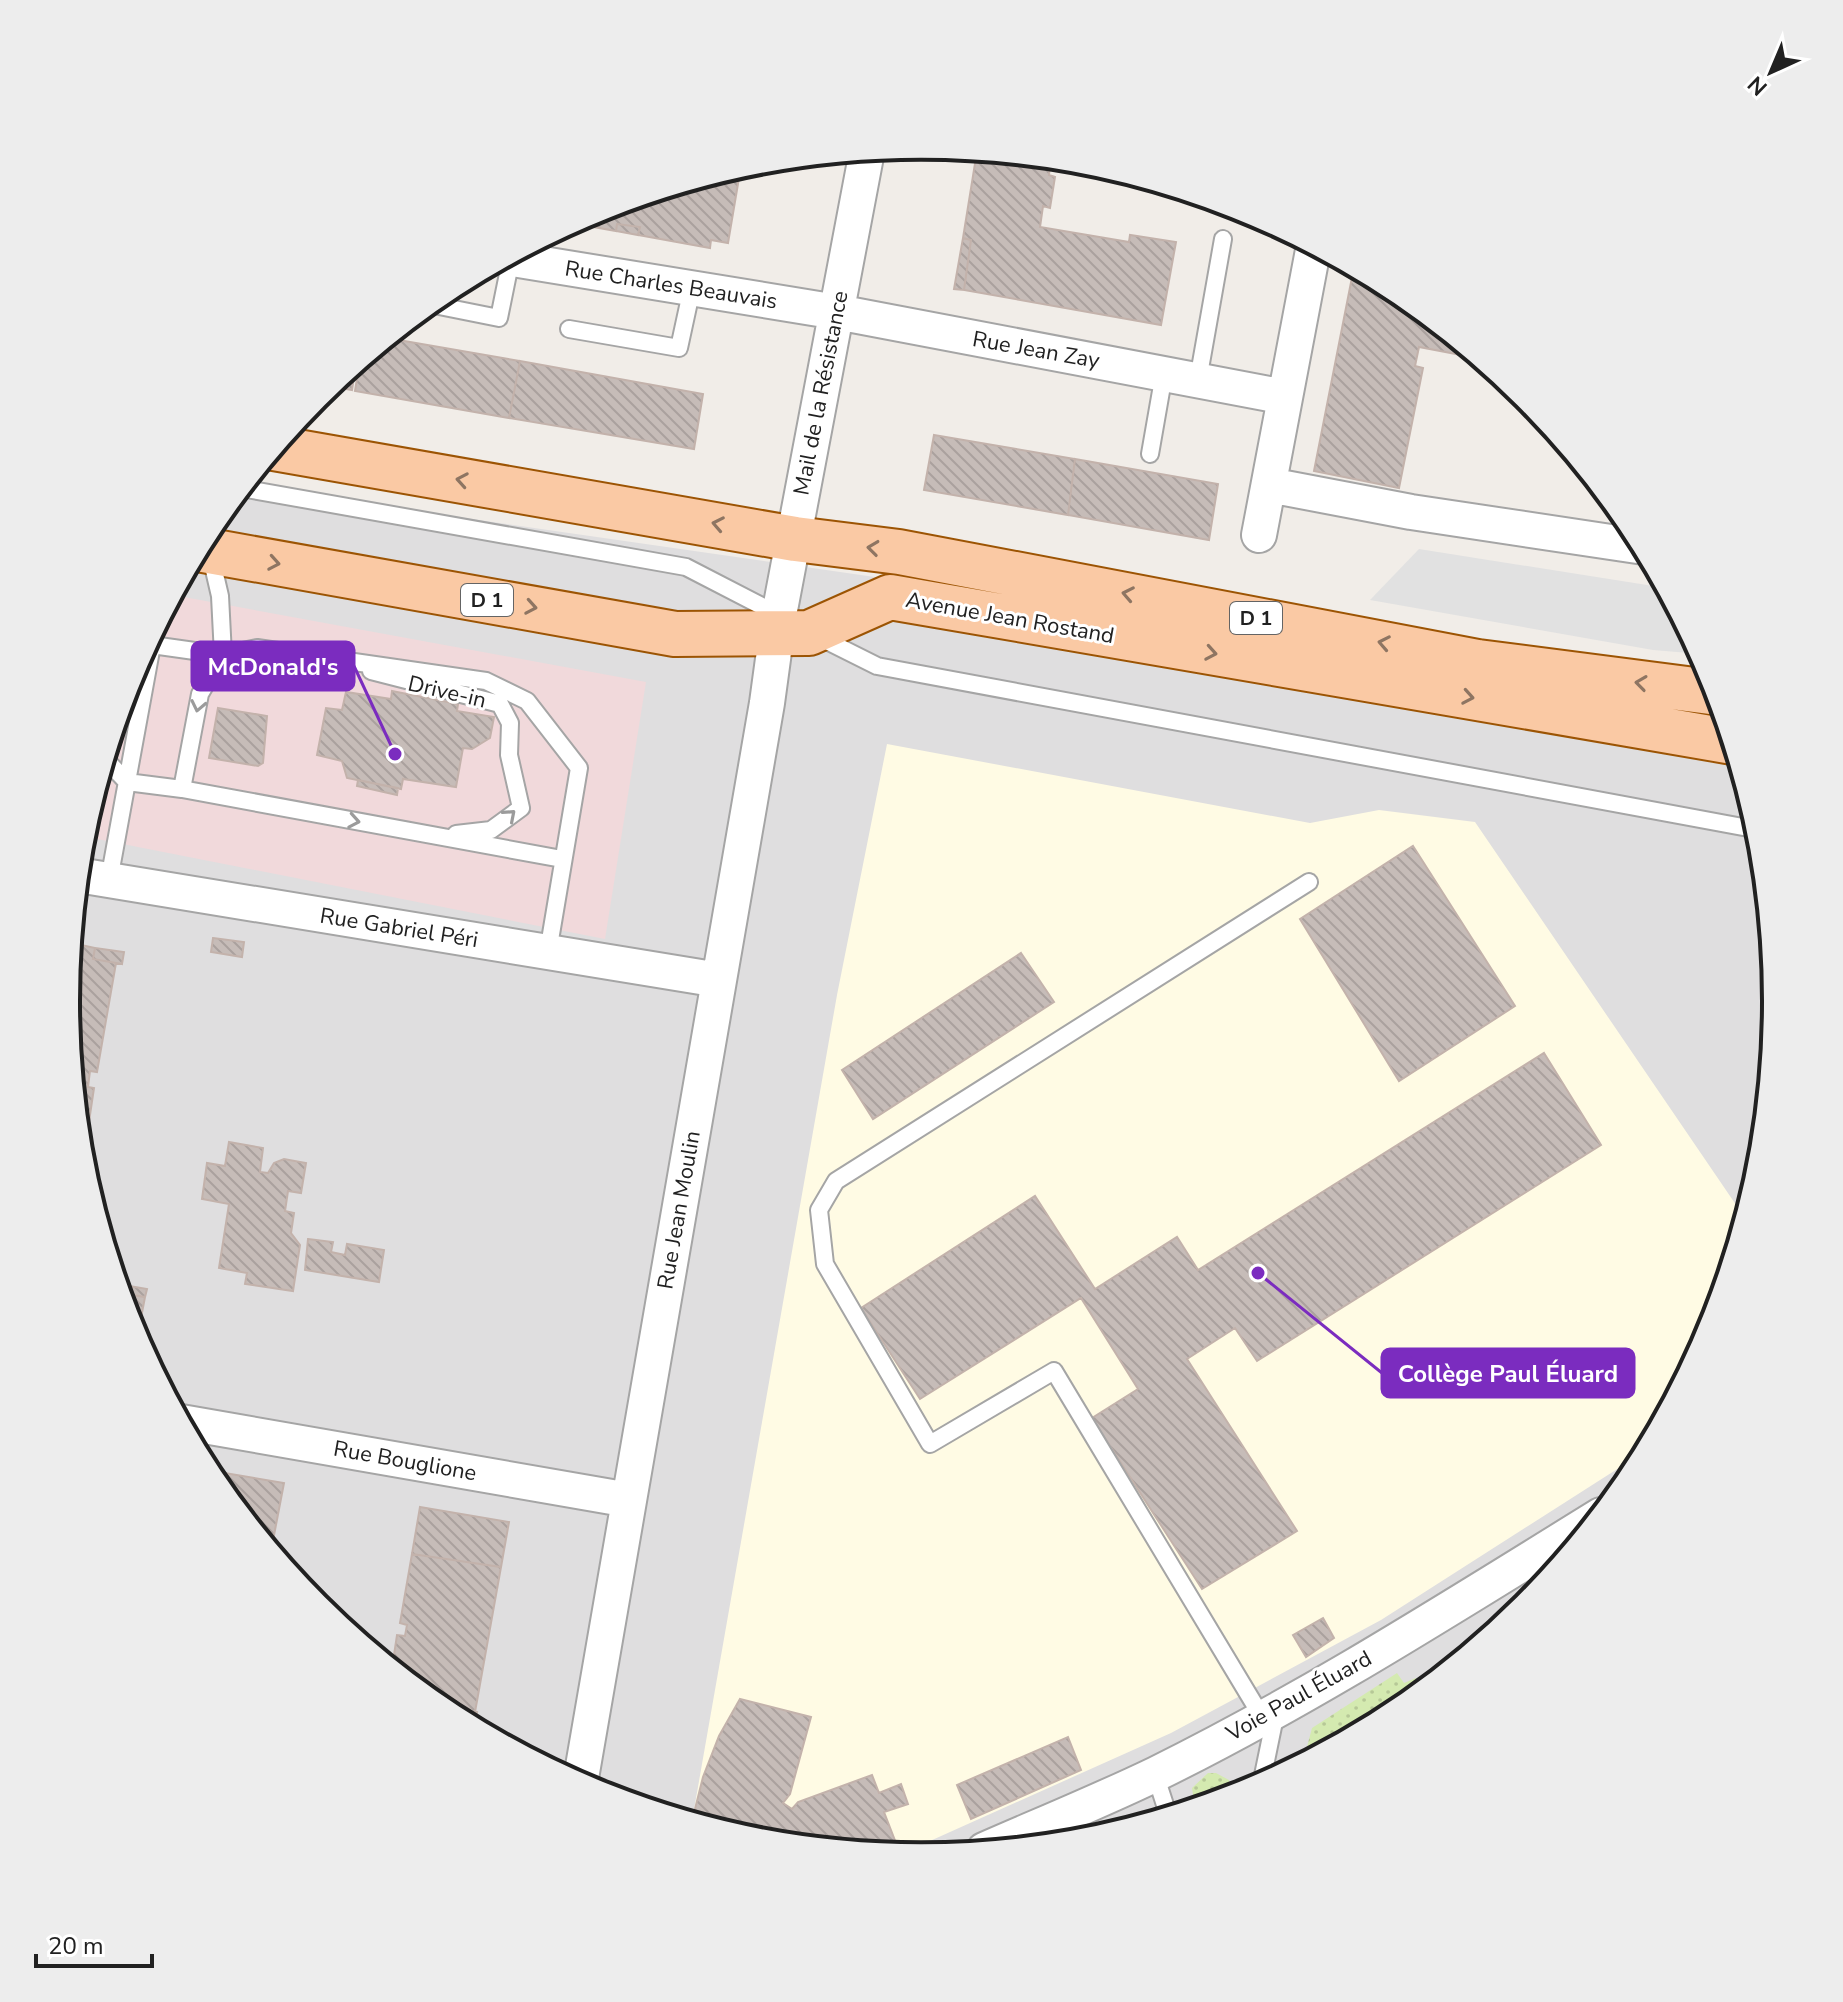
<svg xmlns="http://www.w3.org/2000/svg" width="1843" height="2002" viewBox="0 0 1843 2002" font-family="'Nunito Sans',sans-serif">
<defs>
<pattern id="grass-dots" width="8" height="8" patternUnits="userSpaceOnUse" patternTransform="scale(2)"><rect width="8" height="8" fill="#d4eab0"/><path d="M2 2h.1M6 6h.1" fill="none" stroke="#b6c897" stroke-width="1.8" stroke-linecap="round"/></pattern>
<pattern id="building-back-hatch" width="6" height="6" patternUnits="userSpaceOnUse" patternTransform="scale(2)"><rect width="6" height="6" fill="#c6bcb8"/><path d="M-1 5l2 2M0 0l6 6M5-1l2 2" fill="none" stroke="#aaa19e"/></pattern>
</defs>
<rect width="100%" height="100%" fill="#f1ede8"/>
<!-- residential -->
<path fill="#dfdedf" d="M243,486L951,588L1724,715L1761,835L1777,1001L1760,1168L1712,1329L1633,1477L1526,1606L1396,1713L1248,1792L1088,1840L921,1856L754,1840L594,1791L446,1712L316,1606L210,1476L131,1328L82,1167L66,1001L83,834L131,673L210,525Z"/>
<!-- commercial -->
<path fill="#f1d9db" d="M173,595L646,682L605,939L82,836L131,673Z"/>
<!-- education -->
<path fill="#fffbe4" d="M887,744L1310,823L1379,810L1475,822L1745,1218L1712,1329L1647,1450L1381,1620L1171,1733L901,1854L754,1840L692,1821L837,995Z"/>
<!-- grass -->
<path fill="url(#grass-dots)" d="M1397,1673L1404,1683L1416,1678L1424,1690L1396,1713L1303,1762L1312,1728Z
M1208,1773H1216L1229,1780L1235,1796L1195,1808L1192,1788Z"/>
<!-- parking -->
<path fill="#e1e1e1" d="M1419,549L1666,588L1701,654L1653,650L1370,600Z"/>
<!-- building -->
<path fill="url(#building-back-hatch)" stroke="#c3b2ab" stroke-width="2" d="M977,151L1051,158L1049,175L1055,177L1050,208L1043,206L1040,227L1129,242L1130,235L1176,242L1161,325L964,290L971,240L963,238Z
M741,166L728,243L711,240L710,248L638,235L640,227L617,224L616,231L571,223L595,210Z
M617,224L640,227L638,235L616,231Z
M963,238L971,240L964,290L954,289Z
M1354,267L1397,290L1482,359L1419,347L1415,366L1423,368L1399,488L1314,471Z
M387,338L520,361L509,418L355,391L360,360Z
M520,361L703,394L694,449L509,418Z
M356,364L352,390L329,386Z
M934,435L1075,459L1068,515L924,490Z
M1075,459L1218,484L1209,540L1068,515Z
M392,691L458,704L457,711L494,717L490,738L472,749L463,748L456,787L403,779L401,789L347,778L342,761L317,755L326,708L342,710L346,692L391,699Z
M218,708L267,716L263,763L258,766L209,758Z
M358,780L398,788L397,795L357,786Z
M1413,846L1515,1006L1399,1081L1300,919Z
M213,938L244,942L242,957L211,952Z
M72,943L95,948L93,959L116,963L97,1072L90,1071L88,1087L94,1088L87,1135H79L66,1001Z
M95,948L124,952L122,964L93,959Z
M1021,953L1054,1002L873,1119L842,1070Z
M1544,1053L1601,1145L1257,1361L1235,1328L1187,1359L1297,1531L1202,1589L1092,1418L1138,1389L1081,1298L920,1399L861,1308L1035,1196L1095,1289L1177,1237L1198,1270Z
M229,1142L263,1148L260,1172L268,1173L274,1163L284,1159L306,1163L301,1193L288,1191L285,1211L294,1213L291,1233L300,1245L293,1291L245,1284L247,1273L219,1268L229,1204L202,1199L207,1163L225,1166Z
M308,1239L333,1242L331,1252L345,1255L347,1244L384,1250L379,1282L305,1270Z
M118,1284L147,1289L145,1297L120,1293Z
M120,1293L145,1297L137,1339L131,1328Z
M207,1470L284,1483L271,1551L210,1476Z
M420,1507L509,1522L501,1567L412,1554Z
M412,1554L501,1567L475,1712L439,1706L392,1668L397,1635L405,1636L407,1625L400,1623Z
M1323,1618L1334,1638L1306,1657L1293,1635Z
M740,1699L811,1717L790,1794L783,1803L792,1809L798,1802L872,1775L879,1793L901,1784L908,1804L884,1812L896,1843L881,1853L754,1840L692,1821L703,1777L719,1736Z
M439,1706L477,1712L474,1727L446,1712Z
M1068,1737L1081,1770L971,1819L957,1785Z"/>
<g fill="none" stroke-linecap="round" stroke-linejoin="round">
<defs>
<path id="lane" d="M429,304L499,318L511,259
M569,329L679,348L692,288
M1198,380L1223,239
M1150,454L1164,374
M241,488L686,567L781,616
M210,553L220,596L223,655L200,694L182,789L562,859
M819,637L877,666L1759,830
M371,671L500,704L510,723L509,755L521,808L491,830L456,834
M105,759L127,782L182,789
M109,880L152,645L223,655L257,648L486,681L527,701L579,768L548,952
M1262,1717L1054,1371L930,1444L825,1264L819,1210L836,1181L1309,882
M1155,1774L1166,1808L1173,1814
M1261,1785L1276,1712"/>
<path id="street" d="M506,258L837,312L1285,397
M1269,485L1411,512L1644,547
M1259,535L1314,245
M78,875L719,980
M181,1422L629,1500
M580,1784L767,703L779,615L867,151
M984,1850C1041,1825 1100,1801 1156,1774C1310,1698 1455,1605 1601,1515"/>
<path id="primary" d="M274,448L795,539L899,552L1478,662L1718,693
M198,549L675,634L809,633L890,597L1733,742"/>
</defs>
<!-- lane casing -->
<use href="#lane" stroke="#a5a5a5" stroke-width="20"/>
<!-- street casing -->
<use href="#street" stroke="#a5a5a5" stroke-width="38"/>
<!-- primary casing -->
<use href="#primary" stroke="#9c5403" stroke-width="48"/>
<!-- lane -->
<use href="#lane" stroke="#fff" stroke-width="16"/>
<!-- street -->
<use href="#street" stroke="#fff" stroke-width="34"/>
<!-- primary -->
<use href="#primary" stroke="#fac9a4" stroke-width="44"/>
</g>
<!-- one-way arrows -->
<defs><path id="oneway-chevron" d="M-2-3.5L2.5 0L-2 3.5" fill="none" stroke-width="1.6" stroke-linecap="round" stroke-linejoin="round" transform="scale(2)"/></defs>
<g stroke="#8e7562">
<use href="#oneway-chevron" transform="translate(462 480) rotate(-170)"/>
<use href="#oneway-chevron" transform="translate(718 524) rotate(-169)"/>
<use href="#oneway-chevron" transform="translate(873 548) rotate(-173)"/>
<use href="#oneway-chevron" transform="translate(274 563) rotate(10)"/>
<use href="#oneway-chevron" transform="translate(1128 594) rotate(-169)"/>
<use href="#oneway-chevron" transform="translate(531 607) rotate(10)"/>
<use href="#oneway-chevron" transform="translate(1384 643) rotate(-169)"/>
<use href="#oneway-chevron" transform="translate(1211 653) rotate(10)"/>
<use href="#oneway-chevron" transform="translate(1641 683) rotate(-172)"/>
<use href="#oneway-chevron" transform="translate(1468 697) rotate(10)"/>
</g>
<g stroke="#9b9b9b">
<use href="#oneway-chevron" transform="translate(198 706) rotate(102)"/>
<use href="#oneway-chevron" transform="translate(510 815) rotate(-41)"/>
<use href="#oneway-chevron" transform="translate(354 821) rotate(10)"/>
</g>
<g text-anchor="middle" dominant-baseline="central" stroke-width="6" stroke-linejoin="round" paint-order="stroke">
<!-- shield labels -->
<g fill="#fff" stroke="#646464" stroke-width="2">
<rect x="461" y="584" width="52" height="32" rx="6"/>
<rect x="1230" y="602" width="52" height="32" rx="6"/>
</g>
<g font-size="20" font-weight="bold" fill="#212121">
<text x="487" y="600">D 1</text>
<text x="1256" y="618">D 1</text>
</g>
<!-- street labels -->
<g font-size="22" fill="#212121" stroke="#fff">
<text transform="translate(671 285) rotate(9)">Rue Charles Beauvais</text>
<text transform="translate(1036 350) rotate(10)">Rue Jean Zay</text>
<text transform="translate(821 393) rotate(-79)">Mail de la Résistance</text>
<text transform="translate(1010 618) rotate(10)">Avenue Jean Rostand</text>
<text transform="translate(447 692) rotate(13)">Drive-in</text>
<text transform="translate(399 928) rotate(9)">Rue Gabriel Péri</text>
<text transform="translate(679 1210) rotate(-80)">Rue Jean Moulin</text>
<text transform="translate(405 1461) rotate(10)">Rue Bouglione</text>
<text transform="translate(1299 1696) rotate(-29)">Voie Paul Éluard</text>
</g>
</g>
<!-- crop -->
<path d="M0 0H1843V2002H0ZM80 1001a841 841 0 1 1 1682 0a841 841 0 1 1-1682 0Z" fill="#ededed" fill-rule="evenodd"/>
<path fill="none" stroke="#212121" stroke-width="4" d="M80 1001a841 841 0 1 1 1682 0a841 841 0 1 1-1682 0Z"/>
<!-- callouts -->
<path fill="none" stroke="#7b2cbf" stroke-width="3" d="M395 754L354 666M1258 1273L1382 1373"/>
<g fill="#7b2cbf" stroke="#fff" stroke-width="3">
<circle cx="395" cy="754" r="8"/>
<circle cx="1258" cy="1273" r="8"/>
</g>
<g fill="#7b2cbf" stroke="#7b2cbf" stroke-width="3">
<rect x="192" y="642" width="162" height="48" rx="8"/>
<rect x="1382" y="1349" width="252" height="48" rx="8"/>
</g>
<g font-size="24" text-anchor="middle" font-weight="bold" fill="#fff">
<text x="273" y="675">McDonald's</text>
<text x="1508" y="1382">Collège Paul Éluard</text>
</g>
<!-- north arrow -->
<g transform="translate(1771 72) rotate(224)" stroke="#ffffff" stroke-width="6" paint-order="stroke">
<path d="M0-6L14 30L0 20L-14 30Z" fill="#212121"/>
<text y="-12" font-size="22" font-weight="bold" text-anchor="middle" fill="#212121">N</text>
</g>
<!-- scale -->
<path d="M36 1954v12h116v-12" fill="none" stroke="#212121" stroke-width="4"/>
<text x="48" y="1954" font-size="24" fill="#212121" stroke="#ffffff" stroke-width="6" paint-order="stroke">20 m</text>
</svg>
